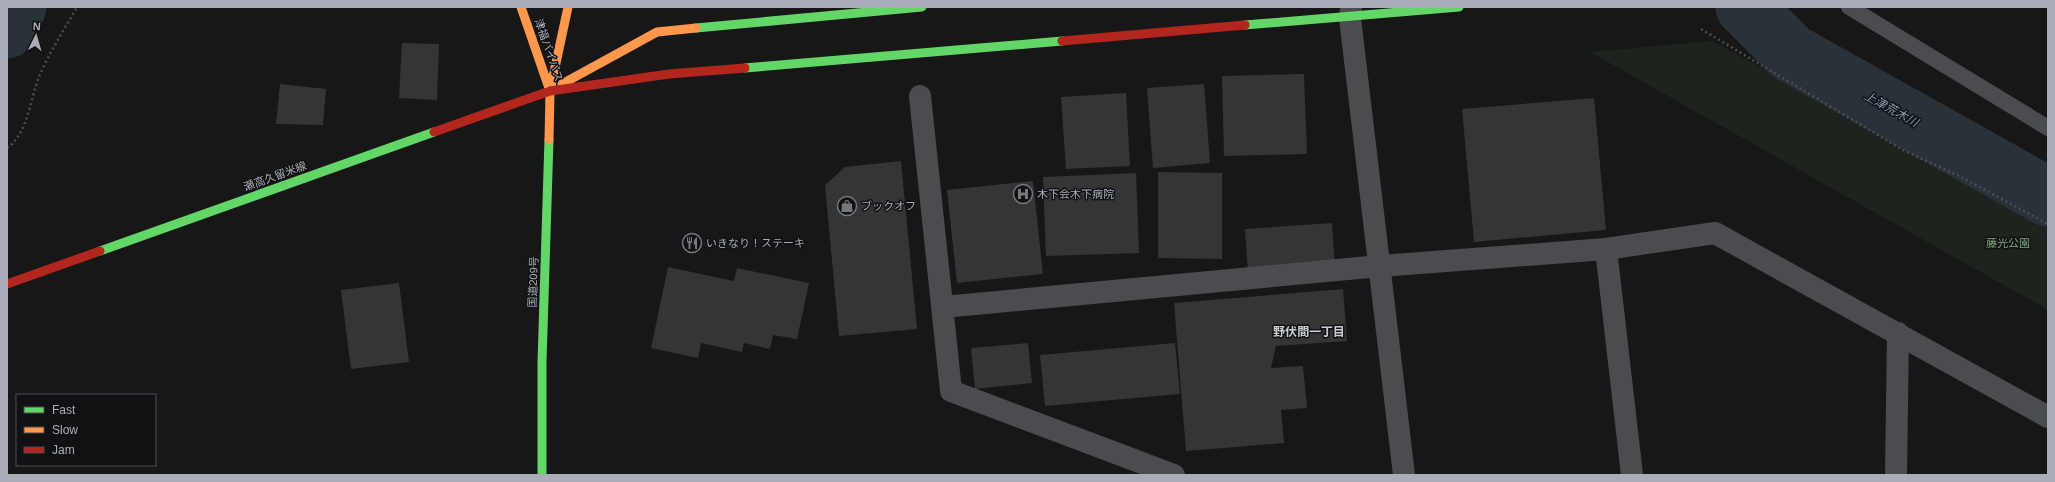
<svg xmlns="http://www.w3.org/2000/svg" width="2055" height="482" viewBox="0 0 2055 482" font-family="Helvetica,'Noto Sans JP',sans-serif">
<rect width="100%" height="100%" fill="#171717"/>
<!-- green -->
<path fill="#1d241e" d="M1712,41L2048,220V310L1590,52Z"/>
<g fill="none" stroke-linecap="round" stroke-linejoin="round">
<!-- river -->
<path stroke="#2a3239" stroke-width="59" d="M1745,7L1791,53L2048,197
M7,29L17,7"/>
</g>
<!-- building -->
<path fill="#353536" d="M402,43L439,44L437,100L399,98Z
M1304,74L1307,154L1224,156L1222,76Z
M280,84L326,89L323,125L276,124Z
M1204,84L1210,163L1153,168L1147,88Z
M1126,93L1130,166L1066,169L1061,97Z
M1594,98L1606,230L1474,242L1462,109Z
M901,161L917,329L839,336L825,185L845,167Z
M1158,172L1222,173V259L1158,258Z
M1136,173L1139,253L1046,256L1043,177Z
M1033,181L1043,274L957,283L947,190Z
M1332,223L1335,266L1248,272L1245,229Z
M668,267L734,281L737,268L809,283L797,339L773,335L770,349L744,343L742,352L701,343L698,358L651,348Z
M399,283L409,362L351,369L341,290Z
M1343,289L1347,341L1276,346L1271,368L1303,366L1307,408L1281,410L1284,443L1186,451L1174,303Z
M1028,343L1032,383L975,389L971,348Z
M1175,343L1180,394L1045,406L1040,355Z"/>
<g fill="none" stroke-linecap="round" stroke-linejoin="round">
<!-- path -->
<path stroke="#4d4e52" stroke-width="2.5" stroke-dasharray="2 3" stroke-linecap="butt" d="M1701,29L1903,150L1961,177L2048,224
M7,148C28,134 30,99 39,77C49,53 64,30 77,7"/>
<!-- lane -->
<path stroke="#4b4c50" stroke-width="16" d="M1849,7L2048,128"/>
<!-- street -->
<path stroke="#4b4c50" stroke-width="22" d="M1351,7L1350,18L1404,475
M920,96L951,391L1174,475
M1606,249L1632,475
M943,307L1380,266L1606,249L1715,233L2048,417
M1896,475L1898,333"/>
<!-- fast -->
<path stroke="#63d668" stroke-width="9" d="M1245,25L1459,7
M696,28L922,7
M745,68L1062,41
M100,251L434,132
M542,475V362L549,140"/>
<!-- slow -->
<path stroke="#ff974d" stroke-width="9" d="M521,7L550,91
M562,84L657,32L696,28
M549,140L550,91L568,7"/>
<!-- jam -->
<path stroke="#b3261e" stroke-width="9" d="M1062,41L1245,25
M550,91L669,74L745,68
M434,132L550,91
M7,284L100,251"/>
</g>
<!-- icons -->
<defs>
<symbol id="hospital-ring" viewBox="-11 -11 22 22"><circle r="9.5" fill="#111113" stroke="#757880" stroke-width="1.5"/><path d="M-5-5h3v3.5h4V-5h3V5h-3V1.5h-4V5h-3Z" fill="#757880"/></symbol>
<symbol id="shop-ring" viewBox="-11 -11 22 22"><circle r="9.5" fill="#111113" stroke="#757880" stroke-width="1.5"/><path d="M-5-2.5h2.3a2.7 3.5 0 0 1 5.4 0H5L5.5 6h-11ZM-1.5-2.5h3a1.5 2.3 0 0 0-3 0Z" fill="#757880"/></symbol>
<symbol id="restaurant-ring" viewBox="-11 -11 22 22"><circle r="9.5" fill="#111113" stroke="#757880" stroke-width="1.5"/><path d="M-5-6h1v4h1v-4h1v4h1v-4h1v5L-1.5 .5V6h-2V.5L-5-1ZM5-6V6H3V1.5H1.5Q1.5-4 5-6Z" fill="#757880"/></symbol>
</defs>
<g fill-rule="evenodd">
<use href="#hospital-ring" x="1012" y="183" width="22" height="22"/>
<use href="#shop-ring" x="836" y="195" width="22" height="22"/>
<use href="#restaurant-ring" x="681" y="232" width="22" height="22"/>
</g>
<g text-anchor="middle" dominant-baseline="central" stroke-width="3" stroke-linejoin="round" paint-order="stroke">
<!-- street labels -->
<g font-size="11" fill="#a8adb8" stroke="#111113">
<text transform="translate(549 50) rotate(71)">津福バイパス</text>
<text transform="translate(275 176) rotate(-20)">瀬高久留米線</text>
<text transform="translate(533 282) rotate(-88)">国道209号</text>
</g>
<!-- poi labels -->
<g font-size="11" fill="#a8adb8" stroke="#111113" text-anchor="start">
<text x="1037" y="194">木下会木下病院</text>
<text x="861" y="206">ブックオフ</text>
<text x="706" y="243">いきなり！ステーキ</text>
</g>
<!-- park labels -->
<g font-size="11" fill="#7fa381" stroke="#111113">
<text x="2008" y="243">藤光公園</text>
</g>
<!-- water labels -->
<g font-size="12" font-style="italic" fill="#7f9bb3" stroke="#111113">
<text transform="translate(1891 109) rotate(29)">上津荒木川</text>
</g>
<!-- neighbourhood labels -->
<g font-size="12" font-weight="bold" fill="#c9ccd4" stroke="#111113">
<text x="1309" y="332">野伏間一丁目</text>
</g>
</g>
<!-- border -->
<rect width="2055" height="482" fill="none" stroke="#a8adb8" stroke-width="16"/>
<!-- legend -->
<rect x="16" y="394" width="140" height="72" fill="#111113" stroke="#4d4f55"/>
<rect x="24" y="407" width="20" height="6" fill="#63d668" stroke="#4d4f55"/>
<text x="52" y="414" font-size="12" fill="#a8adb8">Fast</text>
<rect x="24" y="427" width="20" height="6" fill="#ff974d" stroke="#4d4f55"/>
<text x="52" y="434" font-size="12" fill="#a8adb8">Slow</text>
<rect x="24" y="447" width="20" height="6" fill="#b3261e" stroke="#4d4f55"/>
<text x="52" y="454" font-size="12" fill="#a8adb8">Jam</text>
<!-- north arrow -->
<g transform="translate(36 36) rotate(5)" stroke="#111113" stroke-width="3" paint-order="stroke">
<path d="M0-3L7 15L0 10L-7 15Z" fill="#a8adb8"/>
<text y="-6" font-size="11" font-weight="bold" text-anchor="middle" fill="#a8adb8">N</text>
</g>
</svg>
